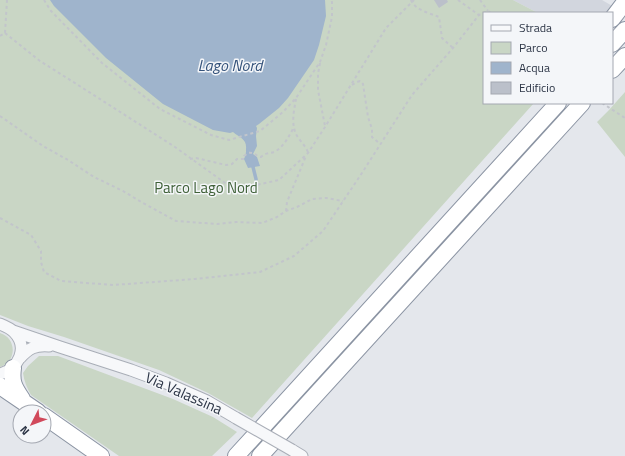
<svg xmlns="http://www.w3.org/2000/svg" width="625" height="456" viewBox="0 0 625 456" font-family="'Titillium Web',sans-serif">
<rect width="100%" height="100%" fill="#e4e7ec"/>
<!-- built -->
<path fill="#d2d6de" d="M513,0H602L614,7L609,13H538Z"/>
<!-- green -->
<path fill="#c9d6c5" d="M0,0H513L538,13H484V103H534L252,418L208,393L159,370L64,337L28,326L0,315Z
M625,92V157L597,122L609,110Z
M0,333C17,338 17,362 0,367Z
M39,356H58L173,399L213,417L237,432L212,456H119L31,395C27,388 24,381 23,373L28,366Z"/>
<!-- water -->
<path fill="#9fb4cc" d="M50,0H325L326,16L319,45L314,60L288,98L279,108L259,124L256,126L257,128L256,136L257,146L253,154L257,157L260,166L248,168L244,159C246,155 246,153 246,149C247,139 240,138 233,132L230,133L213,130L163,104L106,58L54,6Z"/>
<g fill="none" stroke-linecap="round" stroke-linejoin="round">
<!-- stream -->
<path stroke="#9fb4cc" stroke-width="3.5" d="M253,167L256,179"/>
</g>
<!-- building -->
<path fill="#bbc0ca" d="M434,0H447L448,2L439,8Z"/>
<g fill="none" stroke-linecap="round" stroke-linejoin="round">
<defs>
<path id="minor" d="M0,324C5,326 10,328 14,332C29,347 19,369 0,374
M13,331L60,347L131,370L166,383L207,401L236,418
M20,358C29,348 35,345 49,346
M292,450L302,456"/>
<path id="highway" d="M612,19L625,2
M612,44L625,30
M612,70L625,56
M13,368C11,382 14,387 22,399
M0,386L38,412
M44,416L101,456
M236,456L558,103
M260,456L582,103"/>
</defs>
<!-- minor casing -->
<use href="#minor" stroke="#a9aeb7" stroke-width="13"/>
<!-- highway casing -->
<use href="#highway" stroke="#8b94a3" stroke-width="18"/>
<!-- path -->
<path stroke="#c2c5cb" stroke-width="2" stroke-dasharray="3 3" stroke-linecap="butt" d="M44,0L51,11L102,63L160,109L211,135L229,140L260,131L283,112L296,98L320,62L326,45L332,17V2L331,0
M411,0C415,10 429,13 439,17L442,38L453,48
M458,0L479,15
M480,0L488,11
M5,33L40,61L78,85L175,147L228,185L247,187L279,180L308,153L325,127L386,28L414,0
M0,36L5,33L7,0
M320,63L318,74V90L325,126
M352,85L357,82L360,81L363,84L368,117L372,129V137L380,144
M296,99C294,110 291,123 296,134C299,140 305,145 308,152
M602,103L625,118
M0,116L43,146L68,160L94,177L123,191L143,203L176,221L217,224L236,222L262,223L277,217L286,211L297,207L312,199L326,198L343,201
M190,159L196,158L226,165L232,164L237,159H244V156L248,153C254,152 256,156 261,157C266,152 271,154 276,151C285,145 289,136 294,127
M286,211L287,202L306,156
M0,218L31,235L41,251V262L44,272L61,281L113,285L195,279L260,272L294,256L323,231L360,176L412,95L453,48L479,15L488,11L491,13"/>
<!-- minor -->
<use href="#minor" stroke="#f7f8fa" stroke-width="11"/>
<!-- highway -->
<use href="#highway" stroke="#fff" stroke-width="16"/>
<defs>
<path id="minor-bridge" d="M236,418L292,450"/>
</defs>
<!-- minor-bridge casing -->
<use href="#minor-bridge" stroke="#a9aeb7" stroke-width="13" stroke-linecap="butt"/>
<!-- minor-bridge -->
<use href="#minor-bridge" stroke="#f7f8fa" stroke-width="11"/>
</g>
<g text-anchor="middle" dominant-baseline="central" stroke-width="3" stroke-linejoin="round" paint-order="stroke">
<!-- park labels -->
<g font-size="15" fill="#3f6138" stroke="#f4f6f9">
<text x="206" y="187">Parco Lago Nord</text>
</g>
<!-- street labels -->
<g font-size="15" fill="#2b3445" stroke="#f4f6f9">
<text transform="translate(184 393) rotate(24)">Via Valassina</text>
</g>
<!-- water labels -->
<g font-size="16" font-style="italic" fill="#34527a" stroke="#f4f6f9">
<text x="230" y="65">Lago Nord</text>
</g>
</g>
<!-- legend -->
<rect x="483" y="12" width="130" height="92" fill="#f4f6f9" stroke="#a4a8b1"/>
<rect x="491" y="25" width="20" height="6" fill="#f7f8fa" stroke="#a4a8b1"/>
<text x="519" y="32" font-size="12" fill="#2b3445">Strada</text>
<rect x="491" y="42" width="20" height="12" fill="#c9d6c5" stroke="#a4a8b1"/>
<text x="519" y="52" font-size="12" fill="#2b3445">Parco</text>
<rect x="491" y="62" width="20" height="12" fill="#9fb4cc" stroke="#a4a8b1"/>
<text x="519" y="72" font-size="12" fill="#2b3445">Acqua</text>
<rect x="491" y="82" width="20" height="12" fill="#bbc0ca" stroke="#a4a8b1"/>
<text x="519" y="92" font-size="12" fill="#2b3445">Edificio</text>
<!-- north arrow -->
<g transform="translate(32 424) rotate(228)"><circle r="19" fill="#f4f6f9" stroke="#a4a8b1"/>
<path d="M0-3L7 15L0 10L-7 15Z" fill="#d1495b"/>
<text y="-6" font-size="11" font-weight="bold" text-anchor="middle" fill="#2b3445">N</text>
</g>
</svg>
